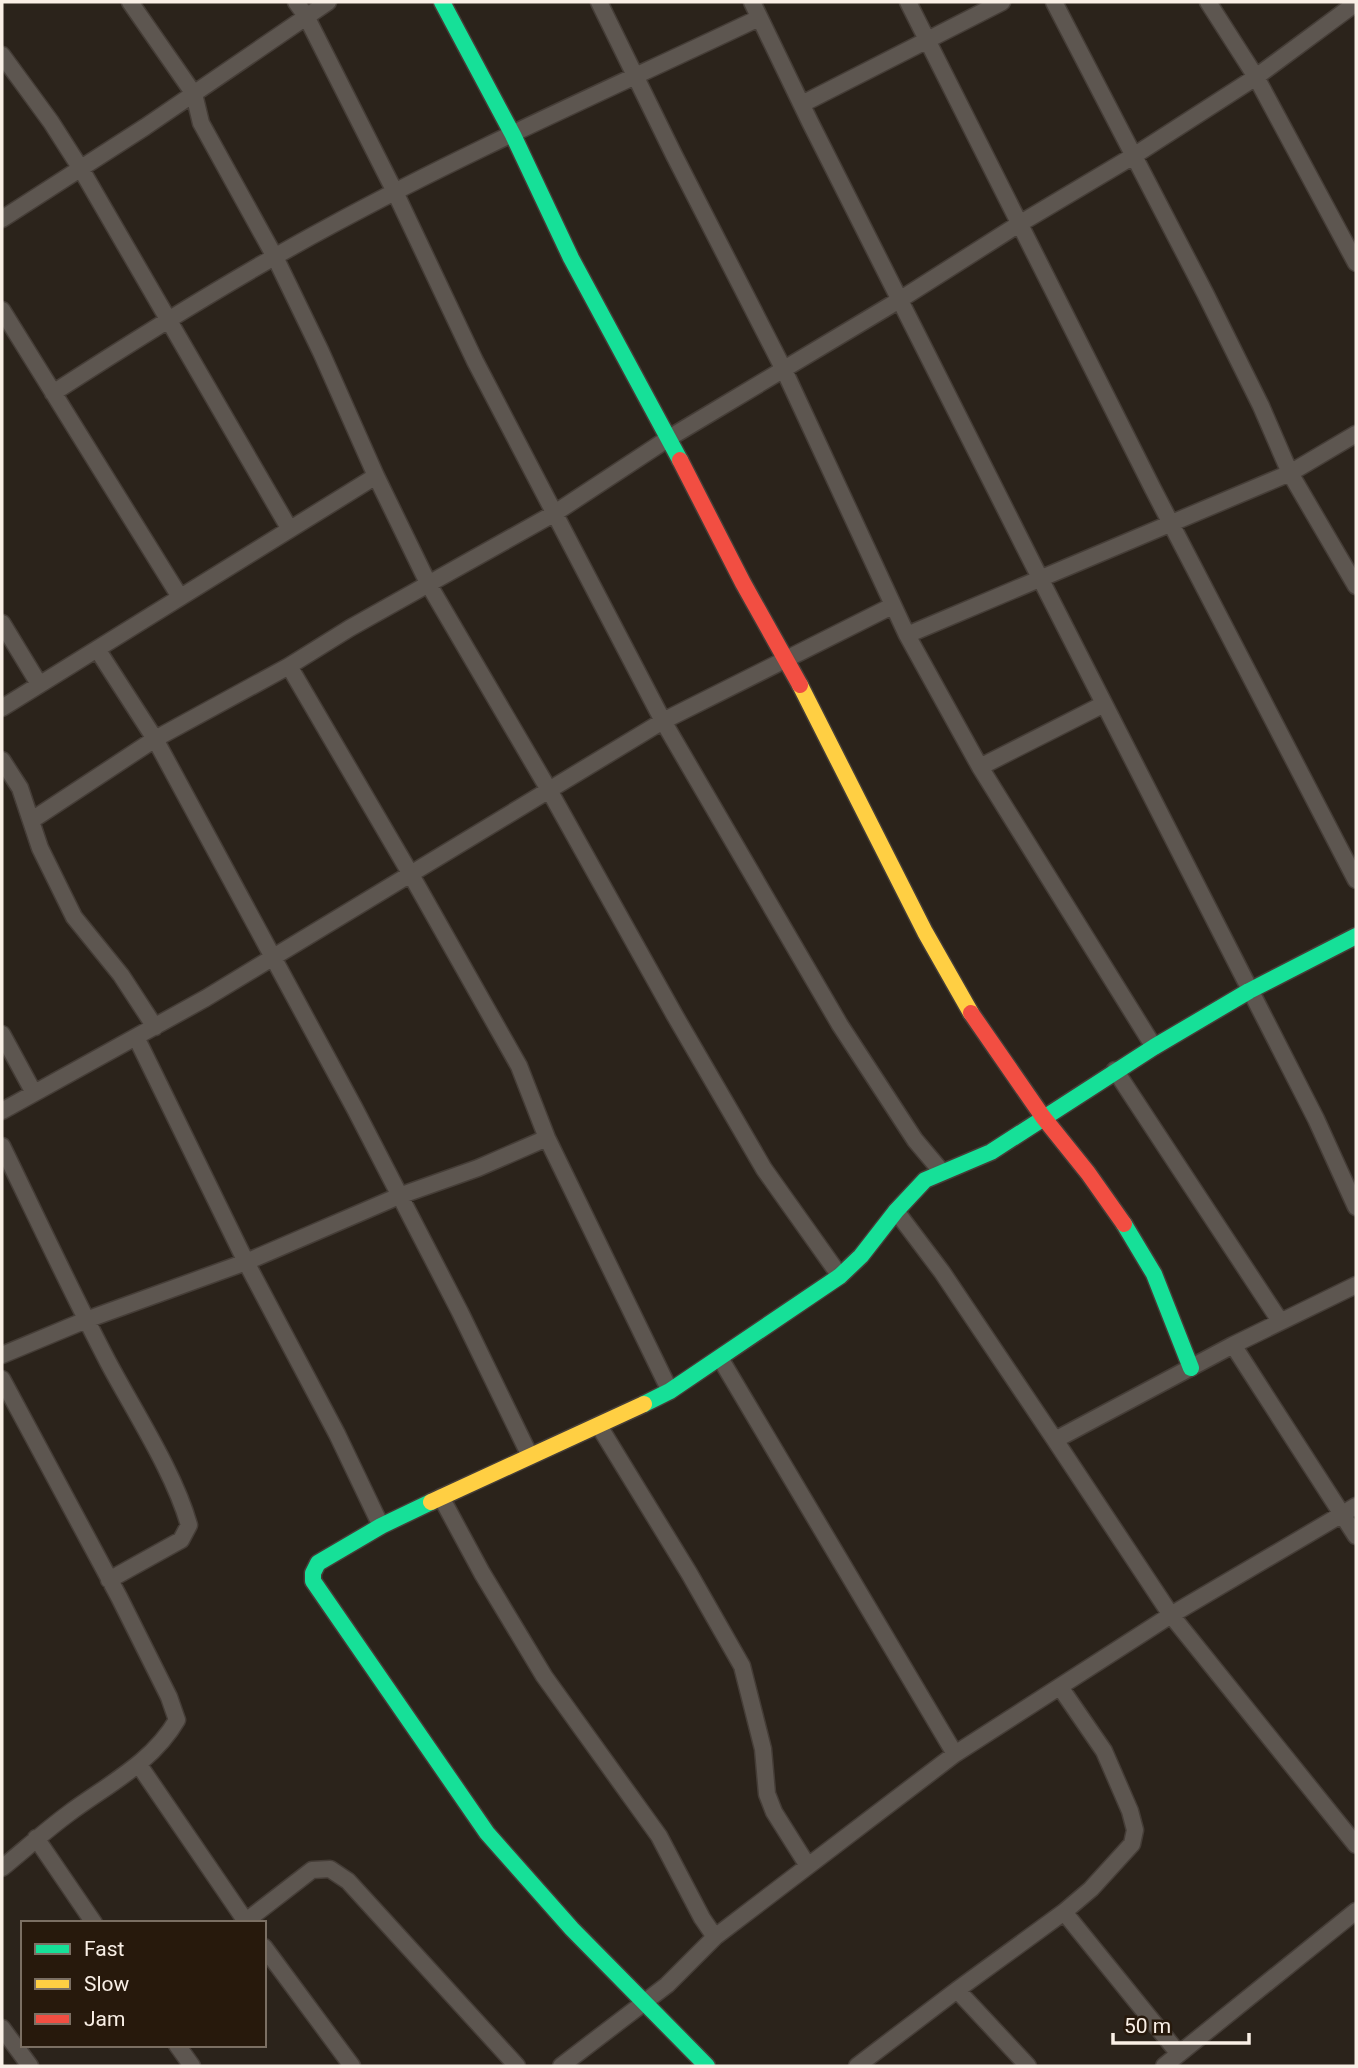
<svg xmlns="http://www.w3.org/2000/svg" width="1358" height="2068" viewBox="0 0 1358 2068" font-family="Roboto,sans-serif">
<rect width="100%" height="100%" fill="#2b231b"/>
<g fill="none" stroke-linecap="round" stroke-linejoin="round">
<defs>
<path id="street" d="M130,2L194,94L201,123L275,257L321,352L376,476L429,585L549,790L674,1014L764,1169L840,1276
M296,2L306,16L395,192L475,361L663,721L840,1025L915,1140L942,1172
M599,2L674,155L784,370L907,635L980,767L1154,1047
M752,2L810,122L1040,578L1316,1119L1356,1207
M908,2L1153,489L1356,880
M1054,2L1205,293L1261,406L1290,473L1356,586
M1208,2L1256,77L1356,263
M2,55L51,122L81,169L289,528
M802,104L1002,2
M2,219L145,127L328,2
M2,310L180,597
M53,393C144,334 235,277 330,226C470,150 616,86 759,18
M2,623L39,684
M907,635L1290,473L1356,434
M97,649L155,739L355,1109L460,1312L530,1456
M289,666L410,873L519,1066L547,1138L670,1391
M2,708L376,476
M2,760L20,788L40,848L74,917L121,975L155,1027
M980,767L1104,704
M32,820L155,739L289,666L350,628L555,513L669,438L901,299L1019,224L1135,155L1256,77L1356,3
M2,1034L34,1093
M136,1037L246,1262L337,1434L381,1526
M1115,1070L1280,1321
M2,1111L206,998L663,721L892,606
M2,1146C37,1218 71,1291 108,1362C134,1411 174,1472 189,1525L181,1540L109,1580
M896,1211L942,1272L1055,1440L1233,1345
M1356,1285L1233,1345L1356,1536
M2,1355L86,1320L246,1262L399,1196L478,1168L547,1138
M720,1358L955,1754
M2,1379L119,1597L169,1697L177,1720C152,1763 107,1785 68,1814C45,1831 24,1850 2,1868
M599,1426L689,1573L742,1666L763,1749L767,1794L774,1812L808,1866
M1055,1440L1171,1615L1356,1845
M441,1497L482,1573L544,1676L659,1836L702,1918L715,1937L667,1985L561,2066
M139,1765L247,1923
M36,1838L94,1923
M1064,1912L1179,2054
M246,1921L312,1870L330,1869L348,1881L517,2066
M715,1937L955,1754L1171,1615L1356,1506
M264,1947L352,2066
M957,1990L1028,2066
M2,2028L30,2066
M177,2045L192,2066
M857,2066L957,1990L1064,1912L1091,1889L1132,1844L1135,1830L1130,1811L1104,1751L1060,1687
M1164,2066L1356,1911"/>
<path id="fast" d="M442,2L513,135L571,258L680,460
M1124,1224L1154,1274L1191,1368
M644,1404L670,1391L840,1276L861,1256L896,1211L925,1180L991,1152L1154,1047L1249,991L1356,936
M431,1502L381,1526L318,1563L313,1573V1581L487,1833L572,1929L707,2066"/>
<path id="slow" d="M800,685L925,932L971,1013
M431,1502L644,1404"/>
<path id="jam" d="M680,460L743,583L800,685
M971,1013L1043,1117L1088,1173L1124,1224"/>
</defs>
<!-- street casing -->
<use href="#street" stroke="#453d37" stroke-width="19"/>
<!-- fast casing -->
<use href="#fast" stroke="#453d37" stroke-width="19"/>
<!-- slow casing -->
<use href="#slow" stroke="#453d37" stroke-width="19"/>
<!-- jam casing -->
<use href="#jam" stroke="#453d37" stroke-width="19"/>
<!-- street -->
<use href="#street" stroke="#5d5650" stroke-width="16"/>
<!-- fast -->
<use href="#fast" stroke="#16e098" stroke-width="16"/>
<!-- slow -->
<use href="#slow" stroke="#ffcf43" stroke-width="16"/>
<!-- jam -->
<use href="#jam" stroke="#f24e42" stroke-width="16"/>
</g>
<!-- border -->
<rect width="1358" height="2068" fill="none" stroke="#f9efe6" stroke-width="7"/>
<!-- legend -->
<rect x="21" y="1921" width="245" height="126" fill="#27190c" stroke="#7b6f63" stroke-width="2"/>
<rect x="35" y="1944" width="35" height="10" fill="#16e098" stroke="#7b6f63" stroke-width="2"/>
<text x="84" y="1956" font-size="21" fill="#f9efe6">Fast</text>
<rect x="35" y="1979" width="35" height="10" fill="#ffcf43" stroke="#7b6f63" stroke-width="2"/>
<text x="84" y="1991" font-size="21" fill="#f9efe6">Slow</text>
<rect x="35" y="2014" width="35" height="10" fill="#f24e42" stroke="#7b6f63" stroke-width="2"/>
<text x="84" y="2026" font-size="21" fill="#f9efe6">Jam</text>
<!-- scale -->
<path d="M1113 2033v10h136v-10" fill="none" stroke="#f9efe6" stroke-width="3.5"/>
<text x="1124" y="2033" font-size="21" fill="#f9efe6" stroke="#27190c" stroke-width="5" paint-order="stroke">50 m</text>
</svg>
